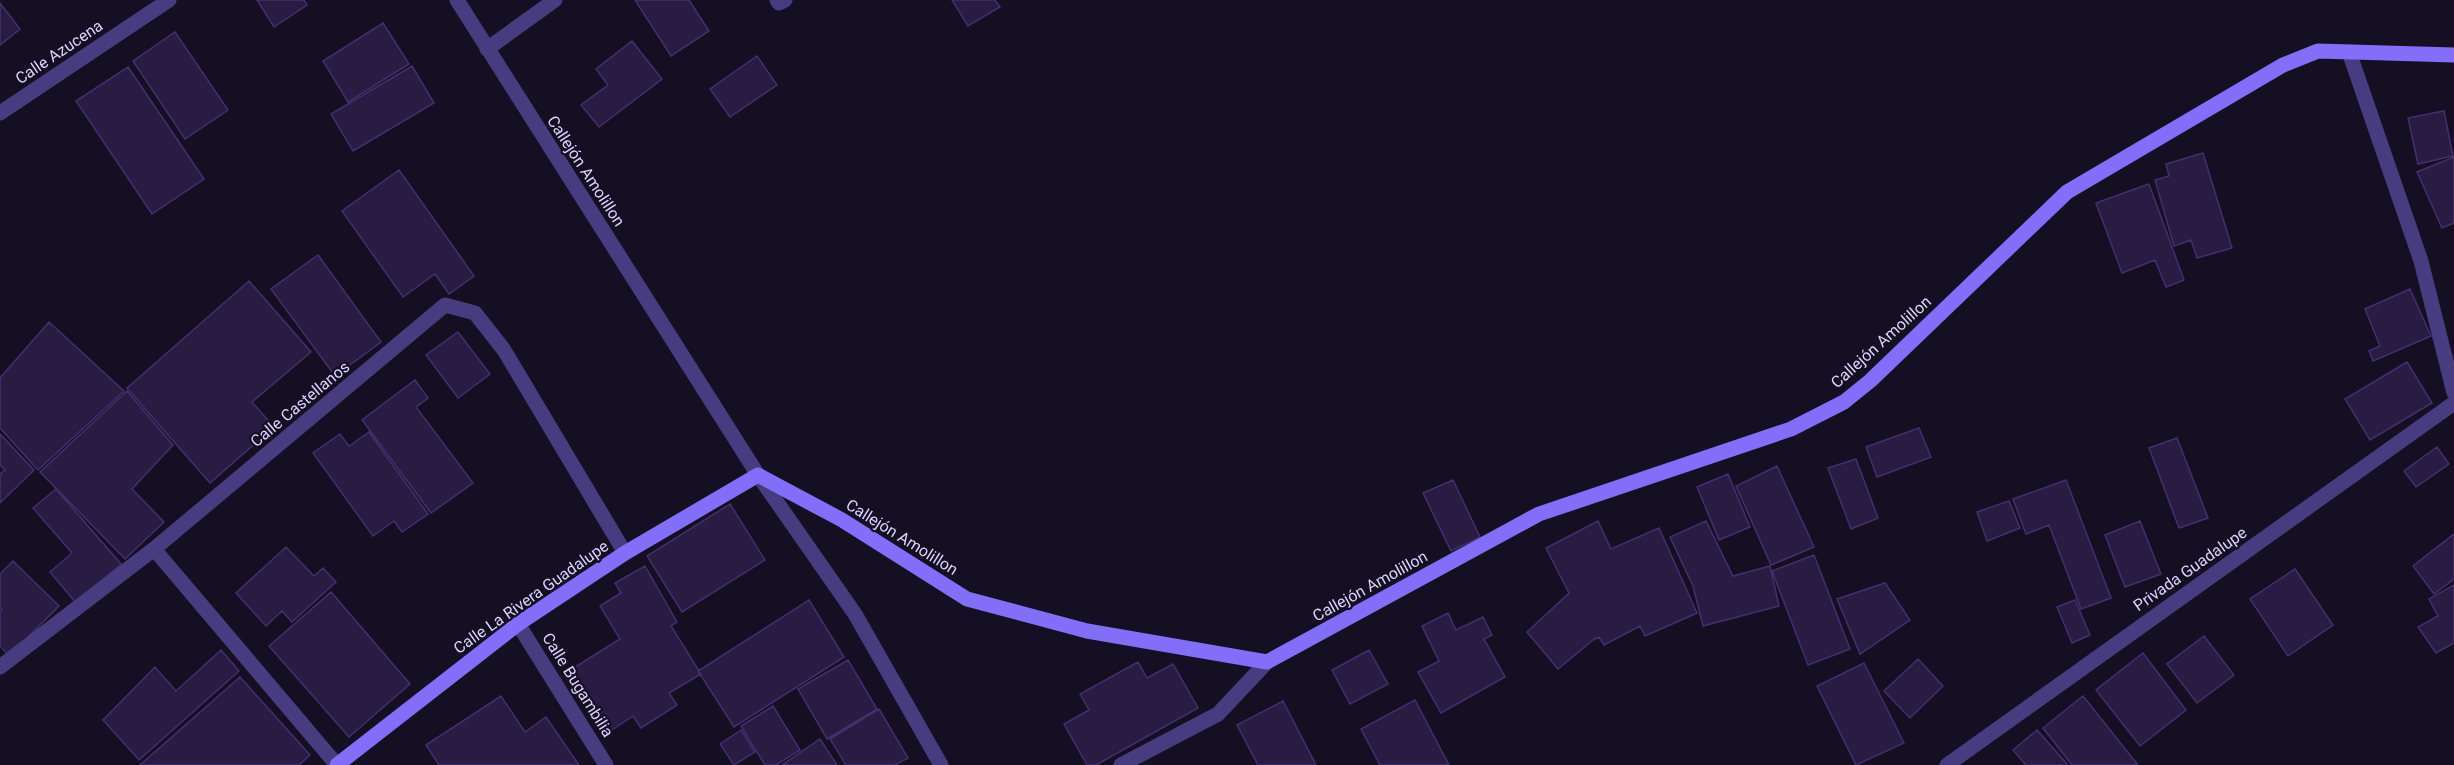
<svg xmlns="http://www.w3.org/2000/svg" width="2454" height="765" viewBox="0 0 2454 765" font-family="Roboto,sans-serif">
<rect width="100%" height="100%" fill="#150f23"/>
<!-- building -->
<path fill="#281c43" stroke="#432f6e" stroke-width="1.5" d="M257,0H304L307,5L274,27Z
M635,0H689L709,31L671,56Z
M952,0H995L1000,7L968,26Z
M0,3L20,29L0,45Z
M383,23L409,64L348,102L323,61Z
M175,32L228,110L185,139L133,61Z
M632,41L662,79L599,127L581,105L608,85L596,69Z
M757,56L777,85L730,117L710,89Z
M412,66L434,103L353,151L331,114Z
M128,67L204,179L152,214L76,101Z
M2444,111L2453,156L2418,164L2408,118Z
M2203,153L2232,248L2197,258L2191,240L2174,246L2155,180L2169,176L2166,164Z
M2454,157V223L2442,228L2417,172Z
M399,170L474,276L449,294L435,274L403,297L342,211Z
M2149,184L2184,280L2166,287L2155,260L2122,273L2096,203Z
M318,255L381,342L335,376L271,289Z
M249,281L311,352L252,402L274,427L210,483L127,388Z
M2410,289L2431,336L2373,361L2369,351L2380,346L2365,309Z
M49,322L124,391L38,470L0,428V378Z
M458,332L490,374L458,398L426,355Z
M2407,362L2432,403L2370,440L2345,399Z
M415,380L428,398L416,407L473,483L431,513L362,420Z
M127,391L173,445L132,489L164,522L125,559L40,472Z
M1919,428L1931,457L1877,477L1866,447Z
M369,432L428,514L402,532L394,521L373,536L313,453L340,434L349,446Z
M0,434L34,470L0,503V474L5,470L0,465Z
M2177,438L2208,518L2179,528L2149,448Z
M2437,447L2449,464L2416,487L2404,471Z
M1856,459L1878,518L1851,529L1828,468Z
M1777,466L1814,547L1771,565L1736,486Z
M1728,474L1750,527L1719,540L1697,487Z
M1453,480L1480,537L1451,551L1423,493Z
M2066,480L2111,598L2081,609L2049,525L2026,534L2013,499Z
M56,489L121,564L76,603L50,572L72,553L33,508Z
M2009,501L2020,528L1987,541L1977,512Z
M730,504L765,560L682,612L647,556Z
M1598,521L1611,549L1659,528L1697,613L1645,636L1640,626L1604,645L1599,637L1593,640L1558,669L1527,632L1569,593L1546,548Z
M1706,521L1733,576L1770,566L1779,606L1703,626L1693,586L1670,537Z
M2140,521L2161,574L2125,587L2105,535Z
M2454,534V579L2434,594L2413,566Z
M286,547L314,576L323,568L336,582L292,622L282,611L266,626L236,593Z
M1814,555L1850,649L1808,665L1772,571Z
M13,561L59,606L9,656L0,646V611L2,609L0,607V574Z
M645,566L677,622L671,626L701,674L669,693L677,705L641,728L633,716L603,736L564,674L620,639L600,606L621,593L615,583Z
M2295,569L2333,625L2288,656L2250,599Z
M1885,583L1910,620L1860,654L1837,599Z
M2454,585V643L2436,653L2418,627L2438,616L2429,599Z
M331,592L410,684L349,737L269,646Z
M809,600L844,657L734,727L698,671Z
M2075,600L2090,635L2072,643L2057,607Z
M1448,613L1456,630L1483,617L1492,635L1484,639L1505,677L1441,713L1418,672L1439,661L1422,626Z
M2204,636L2234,675L2197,703L2167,664Z
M221,650L239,671L139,760L103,720L155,667L176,691Z
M1369,650L1388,684L1350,704L1332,670Z
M2143,653L2186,710L2140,746L2096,690Z
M1918,659L1943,686L1910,718L1884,691Z
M848,660L877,709L827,739L798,689Z
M1138,662L1147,678L1173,664L1198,708L1096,765H1087L1064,724L1089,710L1080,694Z
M1864,663L1904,743L1856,765L1817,686Z
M240,677L310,755L299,765H140Z
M501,696L525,732L546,717L579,765H439L426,745Z
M2083,696L2138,765H2072L2043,728Z
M1415,700L1449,765H1380L1361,729Z
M1283,701L1316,765H1258L1237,725Z
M773,706L800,750L776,765H765L741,726Z
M879,709L908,758L895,765H846L830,739Z
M741,730L755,752L734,765L720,744Z
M2037,730L2068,765H2026L2013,750Z
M820,739L837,765H782Z"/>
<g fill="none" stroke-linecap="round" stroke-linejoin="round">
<!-- street -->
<path stroke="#473c7f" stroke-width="15" d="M457,0L758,475L855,614L941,765
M777,0L779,3L785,0
M487,49L555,0
M2349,52L2421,261L2454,393
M0,113L169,0
M154,549L337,765
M518,624L606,765
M0,667L154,549L445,305L475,313L504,350L625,553
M1121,765L1218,714L1267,662
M1947,765L2454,403"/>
<!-- secondary -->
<path stroke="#826ef8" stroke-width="15" d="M337,765L518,624L625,553L758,475L842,520L967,599L1087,631L1267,662L1539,514L1791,429L1844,402L1870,381L2067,192L2283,65L2318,51L2454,55"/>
</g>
<g text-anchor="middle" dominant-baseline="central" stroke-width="4.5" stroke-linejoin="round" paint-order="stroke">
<!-- street labels -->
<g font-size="16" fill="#ddd2fd" stroke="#150f23">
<text transform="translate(59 52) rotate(-34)">Calle Azucena</text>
<text transform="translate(586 171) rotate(57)">Callejón Amolillon</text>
<text transform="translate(1881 342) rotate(-42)">Callejón Amolillon</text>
<text transform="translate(300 404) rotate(-40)">Calle Castellanos</text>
<text transform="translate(902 537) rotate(32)">Callejón Amolillon</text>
<text transform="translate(2190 569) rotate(-35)">Privada Guadalupe</text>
<text transform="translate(1370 586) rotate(-29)">Callejón Amolillon</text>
<text transform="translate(531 597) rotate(-35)">Calle La Rivera Guadalupe</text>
<text transform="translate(578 685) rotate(58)">Calle Bugambilia</text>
</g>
</g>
</svg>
